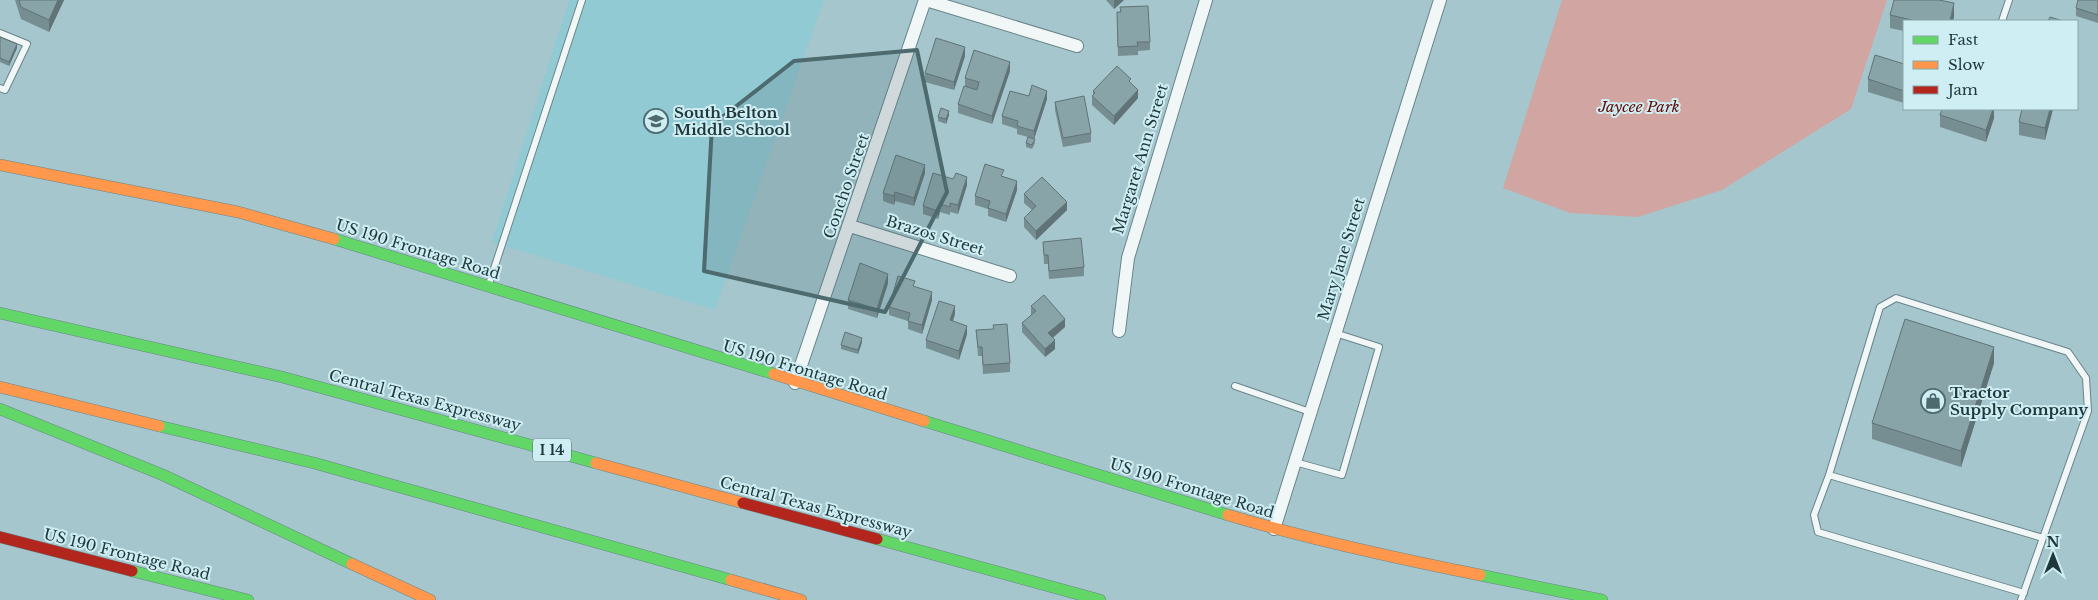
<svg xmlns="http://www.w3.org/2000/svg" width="2098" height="600" viewBox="0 0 2098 600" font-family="'Libre Baskerville',serif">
<rect width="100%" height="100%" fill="#a4c6cc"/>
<!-- built -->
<path fill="#92cad4" d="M569,0H824L715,310L492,242Z"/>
<!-- green -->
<path fill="#d1a6a2" d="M1562,0H1887L1851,109L1722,190L1638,217L1570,213L1503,188Z"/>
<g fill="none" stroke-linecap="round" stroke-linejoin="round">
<defs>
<path id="lane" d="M2002,21L2009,0
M0,33L27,44L5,90L0,88
M489,284L582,0
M1235,386L1310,412
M1295,462L1342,475L1379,347L1335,333
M1829,475L2043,538
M2021,600L2088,411L2086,378L2068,352L1896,298L1880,307L1829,475L1814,515L1818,532L2024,593"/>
<path id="street" d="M926,0L1077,46
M850,226L1010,276
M1119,331L1128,258L1206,0
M795,383L925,0
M1274,529L1440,0"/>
<path id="fast" d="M334,239L774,374
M0,313L282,377L596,463
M0,409L163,475L352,564
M924,421L1228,515
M159,426L314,463L731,580
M877,539L1100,600
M132,571L248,600
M1480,575L1602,600"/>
<path id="slow" d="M0,165L238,212L334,239
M774,374L924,421
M0,387L159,426
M596,463L743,503
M1228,515C1311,540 1395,558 1480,575
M352,564L430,600
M731,580L801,600"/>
<path id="jam" d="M743,503L877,539
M0,537L132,571"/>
</defs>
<!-- lane casing -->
<use href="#lane" stroke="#698589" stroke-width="8"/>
<!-- street casing -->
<use href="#street" stroke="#698589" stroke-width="14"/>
<!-- fast casing -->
<use href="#fast" stroke="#698589" stroke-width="12"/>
<!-- slow casing -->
<use href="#slow" stroke="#698589" stroke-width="12"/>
<!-- jam casing -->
<use href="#jam" stroke="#698589" stroke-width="12"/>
<!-- lane -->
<use href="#lane" stroke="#f1f6f7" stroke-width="6"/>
<!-- street -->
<use href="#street" stroke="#f1f6f7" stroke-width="12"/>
<!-- fast -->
<use href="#fast" stroke="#63d668" stroke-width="11"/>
<!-- slow -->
<use href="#slow" stroke="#ff974d" stroke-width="11"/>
<!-- jam -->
<use href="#jam" stroke="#b3261e" stroke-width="11"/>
</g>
<!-- wall -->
<path fill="#768d91" d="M15,0H64L49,32L21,19Z
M1106,0H1124L1114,9Z
M2098,0V23L2076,16V8Z
M1117,12L1150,42V50L1138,51V55L1118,56Z
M1890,15L1954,16L1953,21H1904V31L1890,28Z
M0,37L17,48L9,66L0,62Z
M965,56L954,90L925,82V73Z
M1904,64V103L1868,92V79Z
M1010,71L992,124L958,113V104L965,86V78Z
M1131,84L1138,98L1114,125L1092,105V96L1093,95V91Z
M1029,96L1047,99L1034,139L1035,143L1032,149L1026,147V143L1028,137L1017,134V129L1002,124V116Z
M1055,102L1091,133V142L1063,147L1055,110Z
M1994,109V118L1986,142L1940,127V115Z
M2022,109H2053L2045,140L2019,135V122Z
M949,115L946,124L938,121V117Z
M925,173L914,206L895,201L894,205L883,201V193Z
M967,185L958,214L950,212V215L940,212L938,219L923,214V206Z
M1017,190L1006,222L988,216V209L975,205V196Z
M1024,194L1067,210L1036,240L1024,227V218L1032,210L1024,203Z
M1043,242L1084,267V276L1049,279L1048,264H1044Z
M888,283L877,318L848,309V300Z
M915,287L932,300L922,334L908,329V321L889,315V307Z
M1031,306L1065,327L1053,338L1055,349L1045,357L1022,332V323L1031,315Z
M955,314L953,321L967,334L959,360L926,348V340Z
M976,330L1010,363V372L983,374L982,356H978Z
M862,342L858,354L841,349V345Z
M1994,363L1961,467L1872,439V423Z"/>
<!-- shaded-wall -->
<path fill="#607376" d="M58,0H64L49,32V20Z
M1114,0H1124L1114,9Z
M1954,3V16L1953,21H1950Z
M17,44V48L9,66V62Z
M965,47V56L954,90V82Z
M1010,62V71L992,124V116Z
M1138,90V98L1114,125V116Z
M1047,91V99L1034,139V131Z
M1993,109H1994V118L1986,142V130Z
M2050,109H2053L2045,140V128Z
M949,111V115L946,124V119Z
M925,165V173L914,206V198Z
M967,177V185L958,214V205Z
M1017,181V190L1006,222V214Z
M895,192V201L894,205V196Z
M1067,202V210L1036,240V231Z
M940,204V212L938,219V211Z
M888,274V283L877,318V309Z
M932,292V300L922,334V325Z
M955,306V314L950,328V320Z
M1065,319V327L1048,341V333Z
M967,326V334L959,360V351Z
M862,338V342L858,354V350Z
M1055,340V349L1045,357V349Z
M1994,347V363L1961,467V451Z"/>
<!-- building -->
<path fill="#89a4a9" stroke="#607376" d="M19,0H58L49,20L21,7Z
M1894,0H1939L1954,3L1950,21H1916L1890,15Z
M2078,0H2098V15L2076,8Z
M1148,6L1150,42H1137L1138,46L1118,47L1117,12H1121L1120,7Z
M2050,17L2063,21H2048Z
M0,37L17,44L9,62L0,58Z
M936,38L965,47L954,82L925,73Z
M974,50L1010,62L992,116L958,104L964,86L977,90L979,82L965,78Z
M1875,55L1904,64V91L1868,79Z
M1117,66L1131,79L1129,81L1138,90L1114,116L1092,96L1095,93L1093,91Z
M1032,85L1047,91L1034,131L1017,126L1018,121L1002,116L1010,91L1029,96Z
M1084,96L1091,133L1063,138L1055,102Z
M941,108L949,111L946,119L938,117Z
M1942,109H1993L1986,130L1940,115Z
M2022,109H2050L2045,128L2019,122Z
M1028,137L1035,139L1032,145L1026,143Z
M896,155L925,165L914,198L895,192L894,196L883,193Z
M985,164L1004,170L1001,176L1017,181L1006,214L988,208L990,201L975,196Z
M933,173L953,179L956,173L967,177L958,205L950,203V207L940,204L938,211L923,206Z
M1042,177L1067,202L1036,231L1024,218L1036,206L1024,194Z
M1081,238L1084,267L1049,271L1048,255H1044L1043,242Z
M860,263L888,274L877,309L848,300Z
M898,276L915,281L913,286L932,292L922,325L908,321L910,313L889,307Z
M1044,295L1065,319L1048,333L1055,340L1045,349L1022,323L1036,311L1031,306Z
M939,301L955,306L950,320L967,326L959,351L926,340Z
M1905,319L1994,347L1961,451L1872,423Z
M1007,324L1010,363L983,365L982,347H978L976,330L994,329L993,325Z
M845,332L862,338L858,350L841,345Z"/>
<!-- marked area -->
<path fill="#4d6a6e" fill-opacity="0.2" stroke="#4d6a6e" stroke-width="4" stroke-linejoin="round" d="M917,50L947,192L885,312L704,271L712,125L794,61Z"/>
<!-- icons -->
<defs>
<symbol id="school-ring" viewBox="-11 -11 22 22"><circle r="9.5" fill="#cfeef3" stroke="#4d6a6e" stroke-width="1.5"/><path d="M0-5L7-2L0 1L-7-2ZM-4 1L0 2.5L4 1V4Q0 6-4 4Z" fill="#4d6a6e"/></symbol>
<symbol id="shop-ring" viewBox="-11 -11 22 22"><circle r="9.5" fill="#cfeef3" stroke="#4d6a6e" stroke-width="1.5"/><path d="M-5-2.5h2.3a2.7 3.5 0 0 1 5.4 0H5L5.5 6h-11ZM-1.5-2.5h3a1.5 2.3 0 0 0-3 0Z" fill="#4d6a6e"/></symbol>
</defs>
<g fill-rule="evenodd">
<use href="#school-ring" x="642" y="107" width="28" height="28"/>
<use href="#shop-ring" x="1919" y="387" width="28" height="28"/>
</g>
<g text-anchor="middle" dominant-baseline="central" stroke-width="4" stroke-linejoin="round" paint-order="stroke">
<!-- shield labels -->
<rect fill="#cfeef3" stroke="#536f73" stroke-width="1" x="533" y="438.5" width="38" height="23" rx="4"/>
<g font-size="14" font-weight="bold" fill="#1e383c">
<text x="552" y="450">I 14</text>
</g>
<!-- park labels -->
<g font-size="15" font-style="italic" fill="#600907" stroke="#cfeef3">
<text x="1639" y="106">Jaycee Park</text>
</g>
<!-- poi labels -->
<g font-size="15" font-weight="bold" fill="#1e383c" stroke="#cfeef3" text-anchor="start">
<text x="674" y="112">South Belton<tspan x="674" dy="17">Middle School</tspan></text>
<text x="1950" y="392">Tractor<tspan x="1950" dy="17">Supply Company</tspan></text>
</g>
<!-- street labels -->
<g font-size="15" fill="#1e383c" stroke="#cfeef3">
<text transform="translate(1140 159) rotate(-73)">Margaret Ann Street</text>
<text transform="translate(846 186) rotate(-71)">Concho Street</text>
<text transform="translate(935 235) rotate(17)">Brazos Street</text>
<text transform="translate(418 249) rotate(17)">US 190 Frontage Road</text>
<text transform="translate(1341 259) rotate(-73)">Mary Jane Street</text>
<text transform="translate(805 370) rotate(17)">US 190 Frontage Road</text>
<text transform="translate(425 400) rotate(15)">Central Texas Expressway</text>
<text transform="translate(1192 488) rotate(17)">US 190 Frontage Road</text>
<text transform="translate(816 507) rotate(15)">Central Texas Expressway</text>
<text transform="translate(127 554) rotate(14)">US 190 Frontage Road</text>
</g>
</g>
<!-- legend -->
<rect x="1903" y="20" width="175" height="90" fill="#cfeef3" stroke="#88a5aa"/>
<rect x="1913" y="36" width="25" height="8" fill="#63d668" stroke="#88a5aa"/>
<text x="1948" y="45" font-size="15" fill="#1e383c">Fast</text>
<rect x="1913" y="61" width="25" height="8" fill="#ff974d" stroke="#88a5aa"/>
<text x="1948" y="70" font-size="15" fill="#1e383c">Slow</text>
<rect x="1913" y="86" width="25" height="8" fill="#b3261e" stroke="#88a5aa"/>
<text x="1948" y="95" font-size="15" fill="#1e383c">Jam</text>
<!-- north arrow -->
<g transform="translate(2053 555)" stroke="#cfeef3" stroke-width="4" paint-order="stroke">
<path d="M0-4L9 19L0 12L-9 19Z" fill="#1e383c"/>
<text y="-8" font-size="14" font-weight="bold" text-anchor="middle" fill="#1e383c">N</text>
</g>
</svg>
